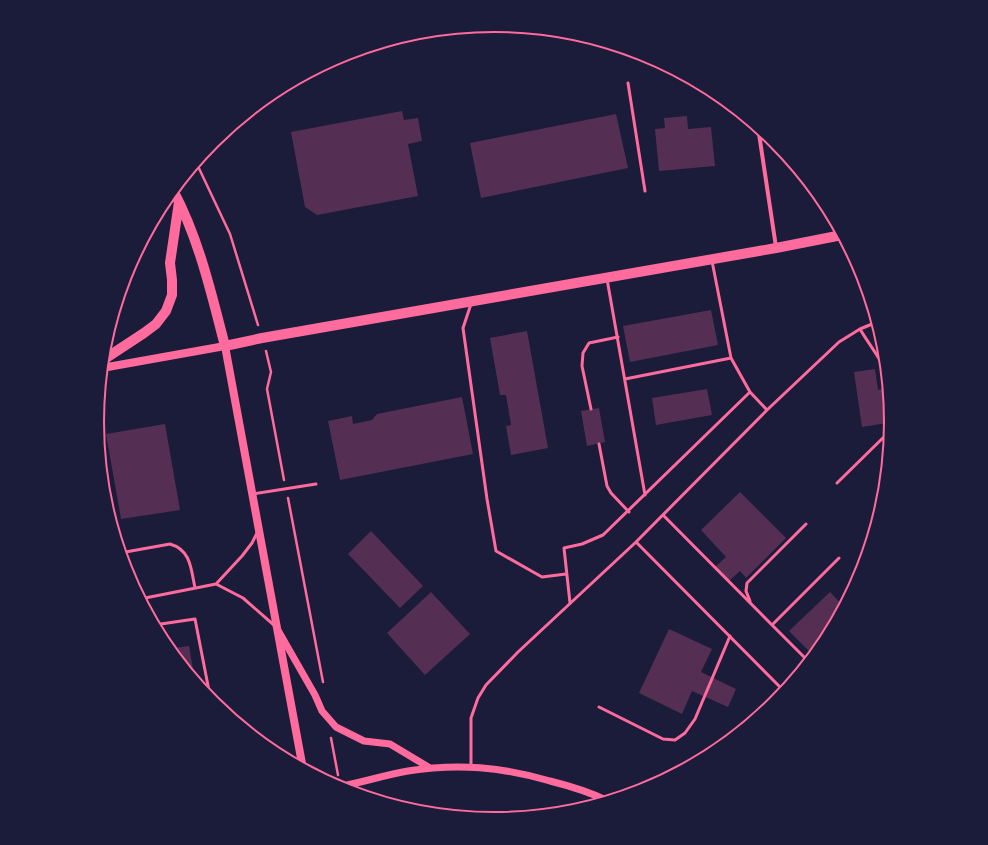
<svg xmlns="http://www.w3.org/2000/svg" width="988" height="845" viewBox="0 0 988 845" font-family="'Noto Serif',serif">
<rect width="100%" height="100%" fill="#1b1b3a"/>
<!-- building -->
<path fill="#542f53" d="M402,111L404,120L418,118L422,141L408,144L418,196L317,215L305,207L291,132Z
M616,114L628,168L481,198L470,143Z
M687,116L688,129L711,127L715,166L659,171L655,129L665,128L664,118Z
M783,151L790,160L785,161Z
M711,310L718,345L630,362L623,326Z
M527,331L548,448L511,455L506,426L511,425L506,395H500L490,338Z
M875,369L878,390L887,388L890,403L885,404L887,423L862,427L854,372Z
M707,389L712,415L656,425L652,398Z
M462,397L473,454L340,480L328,421L352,416L353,424L372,420L377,414Z
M599,408L605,442L587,446L581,411Z
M165,424L180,510L121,519L106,434Z
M740,492L786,538L746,578L740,571L729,581L715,567L726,557L701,530Z
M371,531L423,586L400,608L348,554Z
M431,592L470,634L425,675L387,633Z
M830,592L844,607L824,644L814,656L789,631Z
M669,629L712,649L701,672L736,689L728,707L692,691L682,714L639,693Z
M189,646L195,681L168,649Z"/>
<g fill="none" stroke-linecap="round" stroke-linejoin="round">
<!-- path -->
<path stroke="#ff6b9d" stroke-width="2.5" d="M196,162L230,234L258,325
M266,351L271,372L267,389L284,480
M288,498L323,682
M331,738L338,775"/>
<!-- service -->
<path stroke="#ff6b9d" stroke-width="3" d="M628,83L645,191
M712,261L731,358L750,392L767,410
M607,279L645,495
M471,304L463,328L487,499L496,551L542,577L566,574
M860,329C868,343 879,356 886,371
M625,379L731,358
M591,409L582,366L583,353L589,343L618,337
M599,444L607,486L611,493L629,512
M837,483L891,430
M253,494L316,484
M663,515L772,625
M636,542L785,692
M120,553L170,544C191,550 191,569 195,588
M216,584L243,598L275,626
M140,599L216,584L242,556L252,543L257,533
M750,601L746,591L747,583L806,524
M570,603L564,548L582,544L603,535L750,392
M154,625L195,619L211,701
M809,662L772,625L839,558
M599,707L663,739L675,740L685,733L695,719L730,636
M471,767V718L478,698L486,685L518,652L636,542L767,410L839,342L860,329L877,322
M596,805L600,797"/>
<!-- minor -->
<path stroke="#ff6b9d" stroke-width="4" d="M758,127L776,247"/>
<!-- tertiary -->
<path stroke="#ff6b9d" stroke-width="7" d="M279,632L315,695L322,711L336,727L364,741L390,744L430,768
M337,787C361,783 384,775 408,771C458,763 502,767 550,781C570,786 590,792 608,801"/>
<!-- secondary -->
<path stroke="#ff6b9d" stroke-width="8" d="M102,368L225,346L303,769"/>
<!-- primary -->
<path stroke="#ff6b9d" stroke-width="10" d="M173,190C199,239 211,292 225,346L262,338L776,248L842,235
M103,360L144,333L156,324L166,311L172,295V280L170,263L179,202"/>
</g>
<!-- crop -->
<path d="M0 0H988V845H0ZM104 422a390 390 0 1 1 780 0a390 390 0 1 1-780 0Z" fill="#1b1b3a" fill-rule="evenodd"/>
<path fill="none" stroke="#ff6b9d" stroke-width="2" d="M104 422a390 390 0 1 1 780 0a390 390 0 1 1-780 0Z"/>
</svg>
